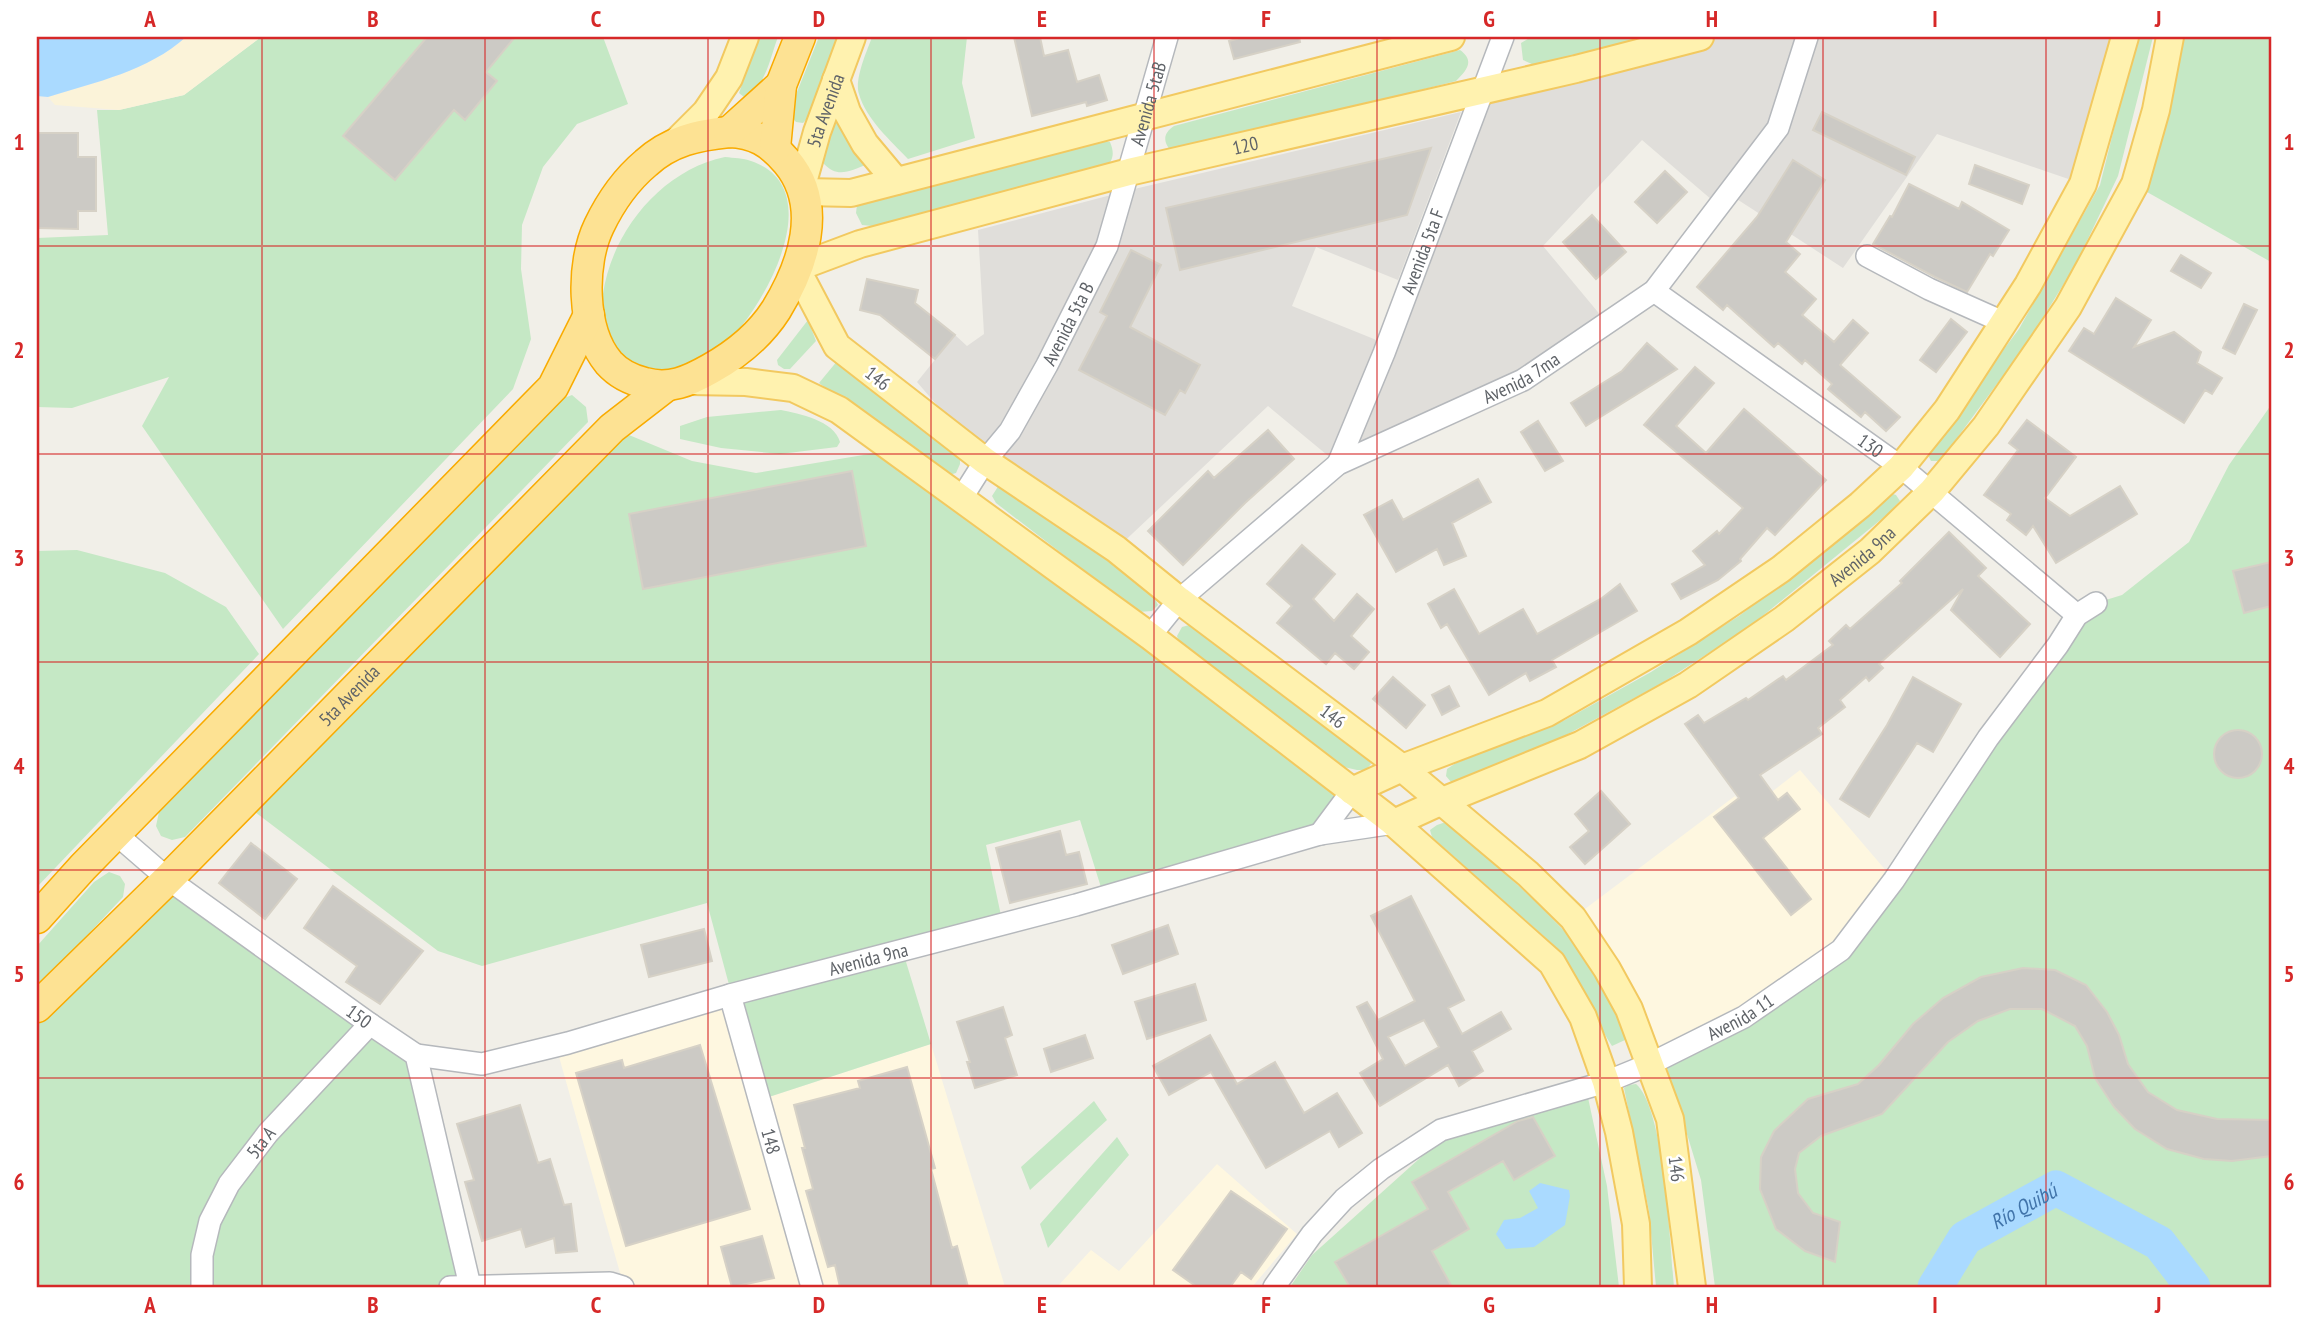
<svg xmlns="http://www.w3.org/2000/svg" width="2308" height="1324" viewBox="0 0 2308 1324" font-family="'PT Sans Narrow',sans-serif">
<rect width="100%" height="100%" fill="#f1efe8"/>
<!-- commercial -->
<path fill="#fef7e0" d="M1800,770L1894,880L1841,950L1650,1064L1573,918L1735,796L1747,811Z
M730,995L760,1100L931,1044L1005,1287H624L556,1046Z
M1217,1164L1297,1234L1252,1287H1057L1091,1250L1119,1271Z"/>
<!-- industrial -->
<path fill="#e0deda" d="M1704,37H2125L2083,184L1937,134L1843,268L1729,194L1719,206L1642,140L1543,246L1607,323L1523,380L1338,464L1268,406L1116,549L985,461L917,382L955,335L967,346L984,334L978,230L1130,190L1461,112L1398,280L1316,247L1292,306L1374,339L1392,350L1480,91Z"/>
<!-- green -->
<path fill="#c5e8c5" d="M261,37H603L628,104L577,124L543,167L522,225L521,269L531,339L513,389L283,629L142,426L169,377L72,408L37,407V238L108,235L97,110H119L184,95Z
M759,37H778C770,57 766,88 744,97L739,93Z
M819,37H839L809,117L803,123L796,122L790,115L791,107Z
M872,37H967L962,83L975,138L908,159C891,141 866,119 859,94C854,80 867,51 872,37Z
M1531,37H1644L1534,65L1523,60L1521,43Z
M2137,37H2153L2118,176L2076,264L2028,342L1940,461H1931L1928,455L1934,443L2019,329L2100,185Z
M2182,37H2271V262L2147,192Z
M1460,50C1475,61 1467,70 1456,81L1173,153C1163,143 1162,134 1174,126Z
M838,113L868,164C849,171 838,179 823,163V147Z
M1101,140L1110,142C1115,154 1113,160 1105,169L872,226L862,225L856,213L857,205L864,200Z
M725,157C734,158 743,158 751,161C834,189 760,317 718,351C701,364 680,369 659,373C647,375 629,366 622,357C616,349 607,340 603,331C598,320 601,306 603,294C612,231 662,170 725,157Z
M808,320L816,341L790,369H784L778,365L777,360Z
M838,360L960,456V464L956,473L949,475L940,473L819,383Z
M572,395L586,407L588,422L185,837L172,840L161,836L156,826L159,812L559,400Z
M2271,405V1287H1715L1701,1180L1665,1062L1841,950L2096,603L2122,595L2189,542L2229,465Z
M781,410C799,414 834,420 840,442L837,447L780,454L721,448L680,439V426L707,417Z
M612,428L692,461L756,473L893,450L1352,791L1320,834L1104,897L1080,820L986,845L1003,925L903,952L931,1044L760,1100L707,903L482,966L438,951L243,803Z
M1007,481L1152,593L1158,605L1152,611L1138,612L996,503L992,496L999,485Z
M1890,493L1896,495L1900,501L1889,513L1749,627L1662,683L1557,740L1458,782H1451L1446,776L1447,769L1456,763L1565,720L1651,672L1739,616L1812,560Z
M77,550L165,573L226,607L259,654L37,887V551Z
M1193,624L1365,754L1371,764L1366,770H1357L1344,767L1179,643L1177,636L1182,627Z
M1446,822L1454,826L1535,901L1576,943L1627,1031L1625,1040L1612,1046C1603,1033 1598,1020 1591,1006C1580,985 1569,966 1556,947L1432,837L1430,830L1437,825Z
M109,872L120,876L125,884L123,897L37,989V946L94,882Z
M168,879L416,1055L470,1286L37,1287V1007Z
M1636,1084C1665,1109 1670,1246 1674,1287H1656L1649,1211L1624,1088L1629,1085Z
M1587,1093L1607,1186L1619,1287H1290L1312,1255L1439,1141Z
M1094,1101L1107,1120L1030,1190L1021,1167Z
M1117,1137L1129,1155L1048,1248L1040,1224Z"/>
<!-- sand -->
<path fill="#fbf3d9" d="M186,37H261L184,95L119,110L55,105L48,97C96,82 148,71 186,37Z"/>
<!-- water -->
<path fill="#aadaff" d="M37,37H186C148,71 96,82 48,97L37,96Z
M1540,1183L1569,1190L1570,1196L1565,1225L1534,1247L1506,1249L1496,1234L1504,1220L1520,1218L1538,1208L1529,1191Z"/>
<g fill="none" stroke-linecap="round" stroke-linejoin="round">
<!-- river -->
<path stroke="#aadaff" stroke-width="35" id="s1" d="M1935,1287L1965,1238L2056,1188L2159,1243L2193,1287"/>
</g>
<!-- building -->
<path fill="#cccac5" stroke="#d6d1c6" stroke-width="2" fill-rule="evenodd" d="M427,37H515L486,72L497,81L465,120L454,110L395,180L343,136Z
M1014,37H1040L1044,56L1068,50L1077,82L1099,75L1107,100L1087,106L1086,102L1032,116Z
M1244,37H1299L1300,42L1234,59L1229,41Z
M1822,112L1915,157L1906,175L1813,130Z
M37,133H78V157H96V211H78V229L37,228Z
M1431,148L1407,215L1180,270L1166,208Z
M1793,160L1825,180L1786,242L1800,254L1785,272L1816,299L1802,315L1834,342L1853,320L1868,333L1840,365L1900,417L1886,431L1865,412L1861,417L1828,389L1832,384L1805,360L1802,364L1778,343L1774,347L1727,305L1723,310L1697,287L1757,217Z
M1975,165L2029,185L2022,204L1969,184Z
M1665,171L1687,192L1657,223L1635,202Z
M1909,184L1959,209L1962,202L2009,230L1993,256L1990,254L1967,292L1935,277L1873,244L1890,216L1892,217Z
M1592,215L1626,252L1596,279L1563,242Z
M1131,250L1161,265L1130,327L1200,365L1185,393L1180,390L1165,415L1079,370L1107,316L1100,312Z
M2181,255L2211,273L2201,288L2171,271Z
M867,279L918,290L915,303L955,335L935,359L880,315L860,310Z
M2116,298L2151,320L2134,347L2174,332L2201,352L2197,363L2222,378L2212,394L2205,390L2184,423L2069,351L2084,328L2094,334Z
M2244,304L2257,310L2235,354L2223,348Z
M1951,319L1967,332L1936,372L1920,360Z
M1647,343L1677,369L1586,426L1571,403L1622,371Z
M1695,367L1714,383L1676,426L1706,453L1744,409L1826,480L1775,535L1767,528L1740,559L1741,561L1718,580L1681,599L1672,584L1705,565L1693,551L1717,531L1719,534L1743,508L1644,425Z
M2027,420L2076,457L2045,498L2070,516L2120,486L2137,514L2056,563L2033,526L2026,535L2007,520L2011,514L1984,495L2018,450L2009,443Z
M1538,421L1563,461L1545,471L1521,432Z
M1268,430L1294,459L1245,503L1183,565L1148,531L1208,471L1214,478Z
M852,471L866,546L643,589L629,514Z
M1478,479L1491,502L1452,523L1466,556L1444,565L1437,549L1396,572L1364,515L1392,500L1403,520Z
M1949,532L1986,568L1978,576L2030,624L2000,657L1951,610L1963,589L1879,664L1883,668L1869,681L1866,677L1840,700L1845,707L1818,728L1822,734L1760,775L1778,800L1787,793L1800,809L1763,838L1811,899L1791,915L1714,817L1739,798L1685,724L1698,715L1704,723L1746,698L1748,700L1783,676L1786,680L1833,645L1829,641L1846,625L1850,629L1902,583L1900,581Z
M1302,545L1335,574L1313,599L1334,621L1357,594L1374,609L1351,636L1369,652L1354,669L1335,653L1326,664L1277,623L1292,606L1267,584Z
M2271,562V606L2244,613L2233,571Z
M1620,584L1637,611L1552,660L1556,667L1530,681L1526,673L1489,695L1447,624L1441,628L1428,604L1454,589L1479,634L1523,609L1537,634L1602,598Z
M1393,677L1425,705L1406,728L1373,699Z
M1913,677L1961,704L1933,752L1917,743L1869,817L1840,799L1887,725Z
M1449,686L1459,706L1442,715L1432,695Z
M2214 754a24 24 0 1 1 48 0a24 24 0 1 1-48 0Z
M1601,791L1630,824L1585,864L1570,847L1589,831L1575,814Z
M1060,831L1066,855L1079,852L1087,884L1010,903L996,848Z
M251,843L297,879L265,919L219,883Z
M333,886L423,951L380,1004L346,982L357,966L304,928Z
M1411,896L1464,1000L1448,1008L1462,1034L1501,1012L1511,1029L1472,1051L1483,1071L1459,1086L1448,1065L1380,1106L1360,1073L1383,1059L1357,1007L1367,1002L1378,1020L1415,1001L1371,916ZM1424,1020L1439,1047L1405,1066L1388,1037Z
M1168,925L1178,954L1123,974L1112,945Z
M704,929L712,961L649,977L641,945Z
M2023,968L2055,970L2086,985L2107,1012L2119,1035L2128,1064L2148,1092L2177,1110L2217,1119L2271,1120V1156L2232,1161L2204,1159L2167,1149L2135,1129L2114,1107L2095,1078L2087,1046L2075,1026L2042,1009H2010L1978,1021L1948,1042L1882,1114L1821,1136L1799,1153L1795,1169L1798,1193L1813,1213L1840,1222L1835,1262L1805,1251L1776,1229L1760,1189L1761,1157L1774,1131L1808,1099L1858,1084L1879,1065L1913,1024L1943,998L1981,977Z
M1195,984L1206,1020L1147,1039L1135,1002Z
M1003,1007L1012,1035L1005,1038L1017,1075L975,1088L967,1062H970L957,1022Z
M1085,1035L1093,1058L1051,1072L1044,1049Z
M1210,1035L1237,1084L1275,1062L1304,1113L1337,1093L1362,1133L1339,1147L1330,1131L1266,1168L1211,1072L1169,1095L1153,1066Z
M700,1045L750,1209L626,1246L576,1073L622,1060L624,1068Z
M907,1067L935,1168L931,1169L952,1248L957,1246L968,1287H840L835,1265L828,1267L806,1191L813,1189L802,1148H805L794,1105L860,1088L858,1081Z
M520,1105L538,1163L550,1159L564,1205L571,1204L577,1251L556,1253L554,1238L526,1247L521,1229L482,1241L465,1182L474,1180L457,1124Z
M1533,1117L1555,1156L1514,1180L1503,1161L1448,1192L1469,1229L1432,1251L1452,1287H1350L1335,1262L1428,1209L1412,1182L1518,1121Z
M1231,1191L1287,1229L1251,1279L1241,1272L1230,1287H1197L1173,1270Z
M762,1236L774,1278L732,1287L721,1247Z"/>
<g fill="none" stroke-linecap="round" stroke-linejoin="round">
<defs>
<g id="minor">
<path d="M1867,256L1929,289L2003,322"/>
<path id="s2" d="M1654,291L1901,467L2077,615"/>
<path id="s3" d="M1338,464L1384,353L1503,37"/>
<path id="s4" d="M961,499L985,461L1010,431L1047,365L1107,246L1167,37"/>
<path id="s5" d="M1150,636L1179,600L1338,464L1523,380L1654,291L1778,128L1807,37"/>
<path id="s6" d="M116,834L168,879L370,1024L416,1055L470,1286"/>
<path d="M1320,834L1352,791"/>
<path id="s7" d="M730,995L812,1287"/>
<path id="s8" d="M416,1055L482,1064L568,1043L730,995L1076,905L1320,834L1394,823"/>
<path id="s9" d="M202,1287V1255L210,1221L229,1184L268,1133L370,1024"/>
<path d="M450,1287L610,1283L623,1287"/>
<path id="s10" d="M1274,1287L1312,1234L1344,1199L1381,1169L1441,1130L1606,1082L1650,1064L1744,1017L1841,950L1894,880L1988,738L2058,645L2077,615L2096,603"/>
</g>
<g id="major">
<path d="M836,80L847,112L865,144L896,181"/>
<path d="M675,143L706,112L729,78L745,37"/>
<path id="s11" d="M802,186L817,132L852,37"/>
<path d="M805,192L851,193L1451,37"/>
<path d="M690,381L746,382L793,388L839,410L1150,636L1394,823L1552,963L1583,1017L1606,1082L1619,1132L1636,1224L1638,1287"/>
<path d="M1352,791L1402,768L1547,713L1688,632L1781,569L1860,505L1901,467L1947,410L2028,285L2083,184L2125,37"/>
<path id="s12" d="M1394,823L1440,802L1580,745L1688,685L1784,619L1870,551L1932,491L1986,426L2068,307L2135,184L2156,110L2170,37"/>
<path id="s13" d="M1692,1287L1670,1119L1629,1009L1607,969L1573,918L1528,874L1402,768L1179,600L1116,549L985,461L837,346L796,268L860,244L1129,172L1576,69L1700,37"/>
</g>
<g id="highway">
<path d="M729,132C755,133 770,142 787,162C824,206 803,266 776,310C760,335 735,355 710,369C689,381 669,390 645,383C632,380 618,373 609,363C581,330 581,263 599,226C610,203 627,179 646,163C670,141 698,135 729,132Z"/>
<path d="M729,132L781,85"/>
<path d="M775,148L781,85L800,37"/>
<path d="M37,918L83,867L553,387L589,315"/>
<path id="s14" d="M37,1007L168,879L612,428L665,387"/>
</g>
</defs>
<!-- minor casing -->
<use href="#minor" stroke="#b5b8bc" stroke-width="24"/>
<!-- major casing -->
<use href="#major" stroke="#f2c960" stroke-width="30"/>
<!-- highway casing -->
<use href="#highway" stroke="#f9ab00" stroke-width="33"/>
<!-- minor -->
<use href="#minor" stroke="#fff" stroke-width="21"/>
<!-- major -->
<use href="#major" stroke="#fff2af" stroke-width="26"/>
<!-- highway -->
<use href="#highway" stroke="#fde293" stroke-width="30"/>
</g>
<!-- grid -->
<path fill="none" stroke="#d62828" stroke-width="2" stroke-opacity="0.55" d="M262,37V1287M485,37V1287M708,37V1287M931,37V1287M1154,37V1287M1377,37V1287M1600,37V1287M1823,37V1287M2046,37V1287M37,246H2271M37,454H2271M37,662H2271M37,870H2271M37,1078H2271"/>
<g text-anchor="middle" dominant-baseline="central" stroke-width="5" stroke-linejoin="round" paint-order="stroke">
<!-- street labels -->
<g font-size="19" fill="#5f6368" stroke="#fff">
<text stroke="none"><textPath href="#s4" startOffset="441">Avenida 5taB</textPath></text>
<text stroke="none"><textPath href="#s11" startOffset="79">5ta Avenida</textPath></text>
<text stroke="none"><textPath href="#s13" startOffset="1881">120</textPath></text>
<text stroke="none"><textPath href="#s3" startOffset="229">Avenida 5ta F</textPath></text>
<text stroke="none"><textPath href="#s4" startOffset="206">Avenida 5ta B</textPath></text>
<text stroke="none"><textPath href="#s5" startOffset="458">Avenida 7ma</textPath></text>
<text transform="translate(878 378) rotate(38)">146</text>
<text stroke="none"><textPath href="#s2" startOffset="266">130</textPath></text>
<text stroke="none"><textPath href="#s12" startOffset="542">Avenida 9na</textPath></text>
<text stroke="none"><textPath href="#s14" startOffset="441">5ta Avenida</textPath></text>
<text transform="translate(1333 716) rotate(37)">146</text>
<text stroke="none"><textPath href="#s8" startOffset="467">Avenida 9na</textPath></text>
<text stroke="none"><textPath href="#s10" startOffset="553">Avenida 11</textPath></text>
<text stroke="none"><textPath href="#s6" startOffset="304">150</textPath></text>
<text stroke="none"><textPath href="#s7" startOffset="152">148</textPath></text>
<text stroke="none"><textPath href="#s9" startOffset="161">5ta A</textPath></text>
<text transform="translate(1677 1169) rotate(83)">146</text>
</g>
<!-- water labels -->
<g font-size="21" font-style="italic" fill="#4174aa" stroke="#fff">
<text stroke="none"><textPath href="#s1" startOffset="124">Río Quibú</textPath></text>
</g>
</g>
<!-- border -->
<rect width="2308" height="1324" fill="none" stroke="#ffffff" stroke-width="77"/>
<rect x="38" y="38" width="2232" height="1248" fill="none" stroke="#d62828" stroke-width="2.5"/>
<g font-size="23" text-anchor="middle" font-weight="bold" fill="#d62828">
<text x="150" y="27">A</text>
<text x="373" y="27">B</text>
<text x="596" y="27">C</text>
<text x="819" y="27">D</text>
<text x="1042" y="27">E</text>
<text x="1266" y="27">F</text>
<text x="1489" y="27">G</text>
<text x="1712" y="27">H</text>
<text x="1935" y="27">I</text>
<text x="2158" y="27">J</text>
<text x="19" y="150">1</text>
<text x="2289" y="150">1</text>
<text x="19" y="358">2</text>
<text x="2289" y="358">2</text>
<text x="19" y="566">3</text>
<text x="2289" y="566">3</text>
<text x="19" y="774">4</text>
<text x="2289" y="774">4</text>
<text x="19" y="982">5</text>
<text x="2289" y="982">5</text>
<text x="19" y="1190">6</text>
<text x="2289" y="1190">6</text>
<text x="150" y="1313">A</text>
<text x="373" y="1313">B</text>
<text x="596" y="1313">C</text>
<text x="819" y="1313">D</text>
<text x="1042" y="1313">E</text>
<text x="1266" y="1313">F</text>
<text x="1489" y="1313">G</text>
<text x="1712" y="1313">H</text>
<text x="1935" y="1313">I</text>
<text x="2158" y="1313">J</text>
</g>
</svg>
